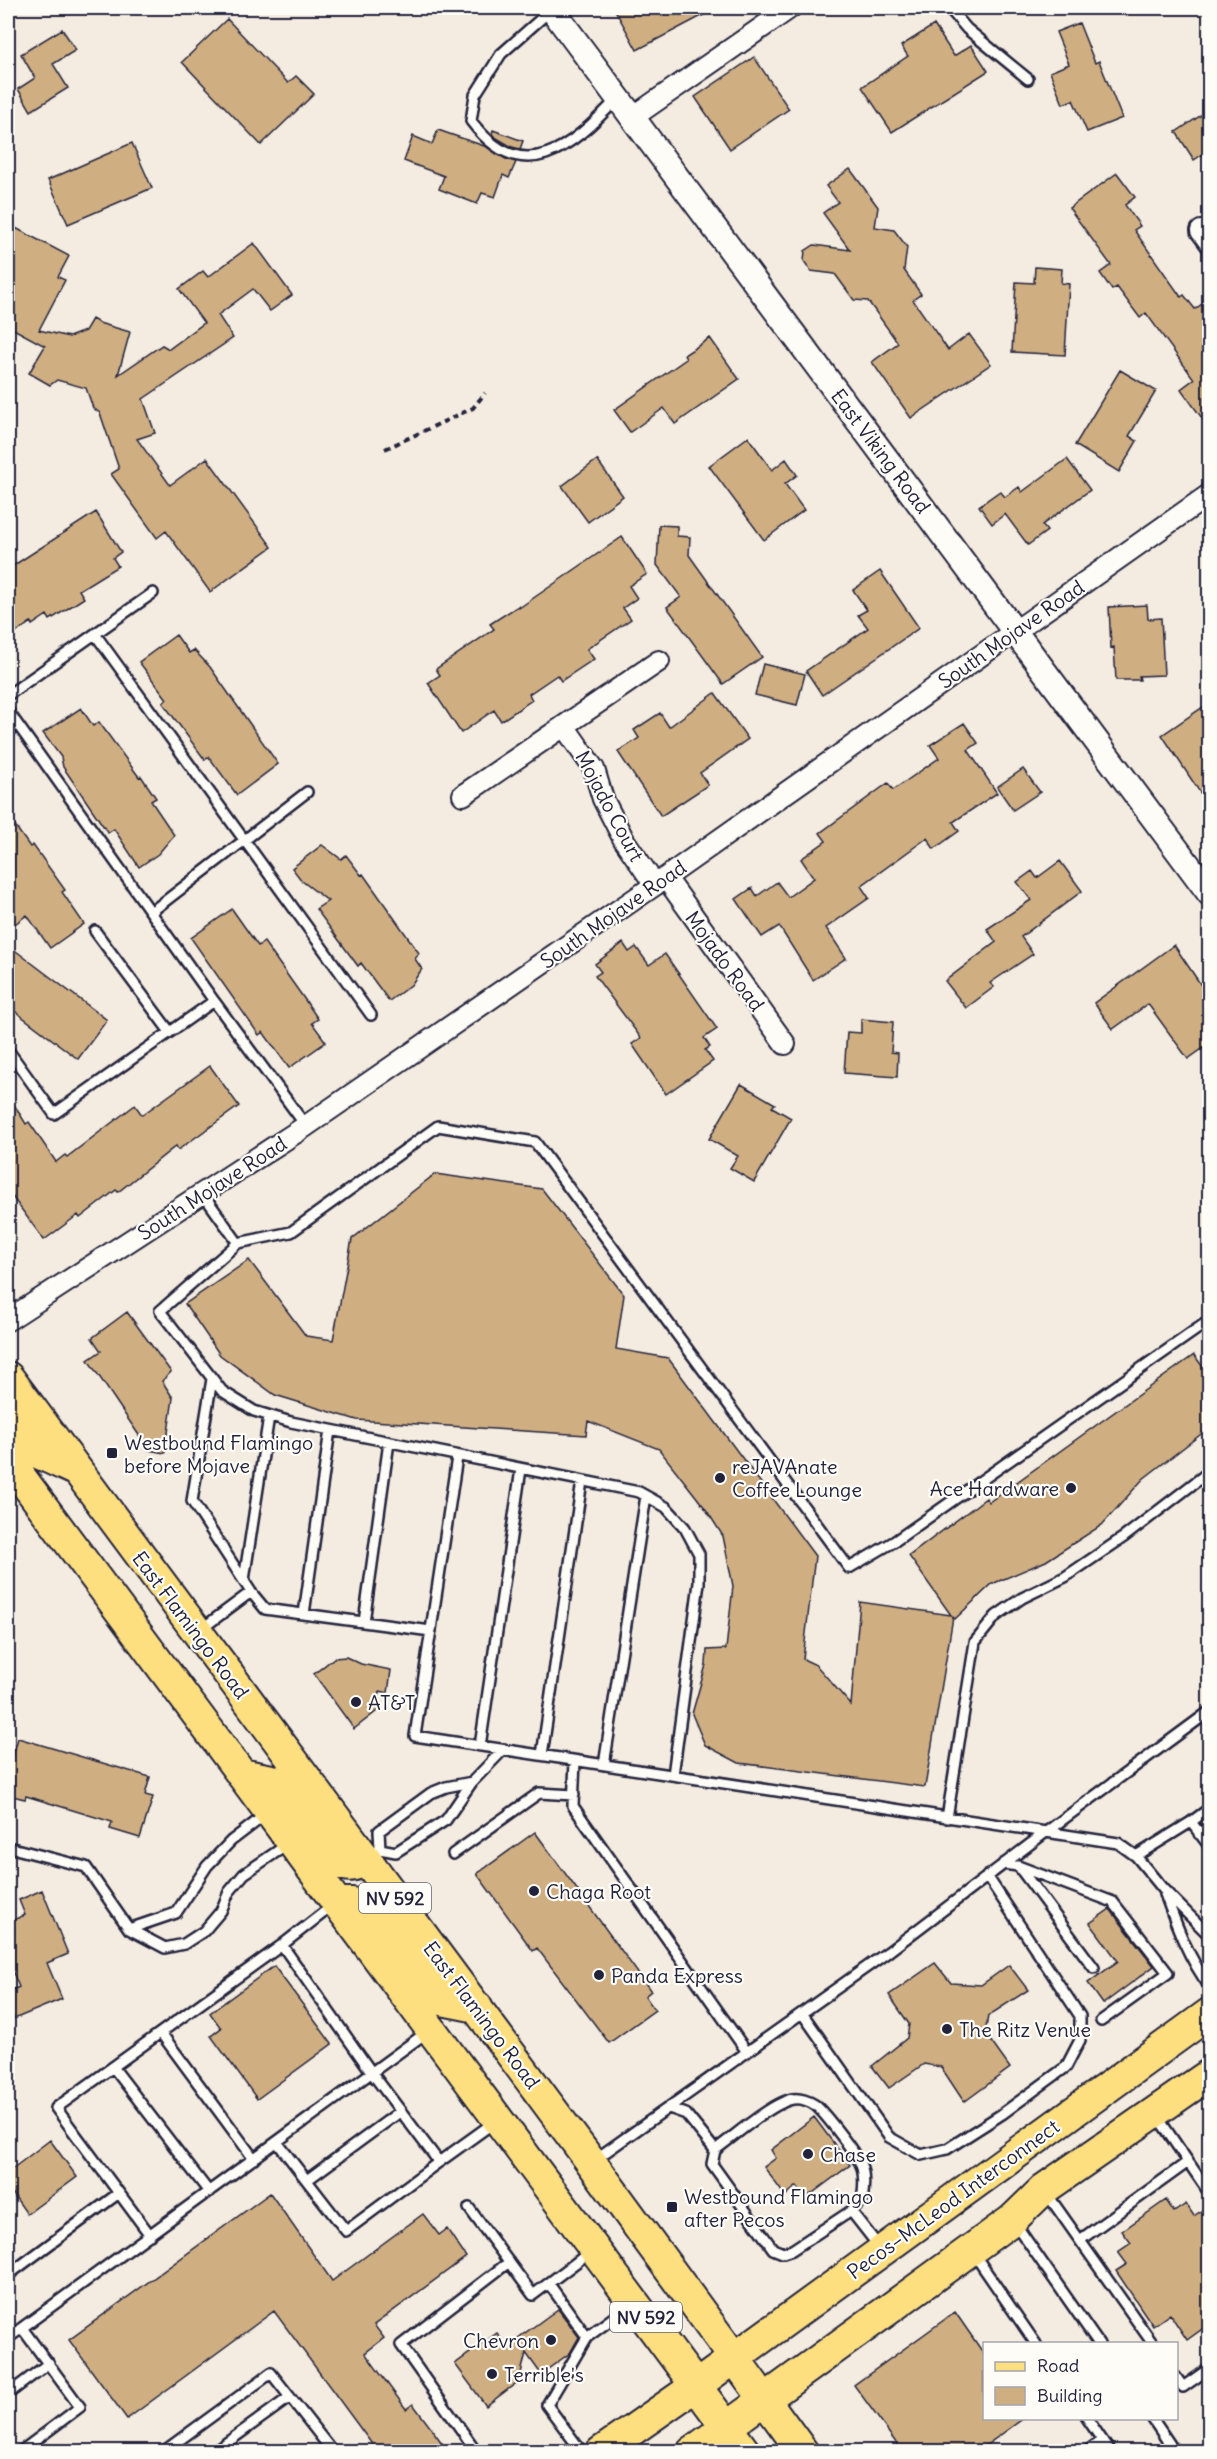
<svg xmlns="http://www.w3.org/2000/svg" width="1217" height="2459" viewBox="0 0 1217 2459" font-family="Delius,sans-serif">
<rect width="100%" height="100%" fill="#f4ece0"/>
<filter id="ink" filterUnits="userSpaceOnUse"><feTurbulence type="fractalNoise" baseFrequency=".0167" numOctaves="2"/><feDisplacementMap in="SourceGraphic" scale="12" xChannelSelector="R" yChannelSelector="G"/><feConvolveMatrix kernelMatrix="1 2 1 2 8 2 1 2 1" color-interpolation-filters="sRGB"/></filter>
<g filter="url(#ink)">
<!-- building -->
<path fill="#cfae82" stroke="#22223b" stroke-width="1.5" d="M614,8H717L637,50Z
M227,19L288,83L296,76L314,94L261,145L182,62Z
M1079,23L1095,63L1099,61L1122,118L1087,132L1073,100L1063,104L1050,72L1069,64L1056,32Z
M934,25L954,56L971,45L988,71L892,132L862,87L908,56L901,46Z
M62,29L76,50L53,64L68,88L31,111L18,89L35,78L21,54Z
M754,57L789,109L730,149L695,97Z
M1209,110V150L1194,160L1176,132Z
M438,130L487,147L506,159L516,162L509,178L503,175L495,197L482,193L477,204L439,189L444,176L404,161L413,136L432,144Z
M493,130L523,141L520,149L512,147L495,137L492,134Z
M132,143L152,188L68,224L48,180Z
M850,169L878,207L875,227L894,230L907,247L904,270L921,294L913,300L948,350L969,334L991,364L911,418L872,362L898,343L868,301L854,300L835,274L811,271L804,261L805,251L814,245L850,250L823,213L838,202L826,186Z
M1117,173L1135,197L1125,205L1140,226L1134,230L1181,297L1184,295L1195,309L1209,299V428L1181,389L1194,379L1146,313L1140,318L1117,287L1112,290L1100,273L1111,265L1069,208Z
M8,224L69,256L58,277L65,280L39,330L69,337L85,331L92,319L99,323L130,332L118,375L162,345L169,349L204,323L179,289L203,271L208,277L254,243L292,295L270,311L253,289L218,315L233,338L143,399L155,433L137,439L170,485L207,458L272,547L210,592L166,531L157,538L111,474L119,469L100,413L93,408L86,388L57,380L50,385L29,373L45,346L8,326Z
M1035,267L1062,269L1061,283L1069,284L1065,355L1012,352L1016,282L1034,283Z
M710,338L739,379L675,424L664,408L630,432L614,410L686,359L684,355Z
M1120,370L1156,391L1129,436L1137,441L1119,472L1075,445Z
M748,437L772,470L786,459L797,475L785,484L804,510L764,540L709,466Z
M1067,459L1090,490L1042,525L1047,531L1028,545L1005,514L992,524L979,506L1000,491L1005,497L1019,487L1022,492Z
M597,460L623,496L588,522L562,486Z
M96,512L121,552L113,558L118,566L79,590L84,598L50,620L47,615L32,625L31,622L8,638V569Z
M659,525L677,526V536L690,537L689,555L762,657L723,684L667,607L681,597L657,565Z
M622,537L647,574L629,586L637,598L623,608L631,619L587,649L594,659L561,681L557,675L529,694L532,700L501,721L494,710L461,733L428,683L440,675L436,669L494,629L490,624L518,606L519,608Z
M880,571L919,628L822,695L806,671L868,628L858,615L867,610L853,590Z
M1147,605L1148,619L1161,618L1164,675L1139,676L1140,680H1116L1114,647L1111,648L1109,607Z
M176,635L189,653L194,650L210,667L278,764L237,795L209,757L205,760L163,703L167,699L139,662Z
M763,664L805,674L797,705L755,695Z
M715,693L748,739L700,773L708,785L661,816L618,752L639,738L634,730L660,713L669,727Z
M1209,703V806L1162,735Z
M81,708L93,726L99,722L139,777L141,776L156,798L151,801L174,835L158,854L139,867L114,829L108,833L63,767L61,757L43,733Z
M964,723L978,743L968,750L997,793L953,822L959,831L934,849L927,838L861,886L869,898L826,928L846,958L813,980L779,926L762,937L736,899L752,888L757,896L777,882L788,897L814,878L801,859L826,841L820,833L888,783L893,790L939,758L930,745Z
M1023,769L1040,792L1013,810L997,787Z
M8,816L30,847L33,845L65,890L62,892L84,924L50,948L27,915L8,929Z
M322,845L341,859L346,855L361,875L363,874L419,953L415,959L422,969L411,985L389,1001L361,963L358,966L316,909L328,901L302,881L292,868Z
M1060,861L1082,891L1021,937L1033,954L990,983L994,987L966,1008L945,981L996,942L987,929L1031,900L1017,882L1032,871L1037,878Z
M232,909L258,946L264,942L305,1000L318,1019L312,1023L326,1042L289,1068L263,1032L259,1035L191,938Z
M623,943L629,952L636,947L649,965L665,954L717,1029L704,1038L710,1047L705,1050L713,1061L666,1094L632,1044L641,1038L595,976L601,972L595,964Z
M8,945L107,1020L78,1059L8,1006Z
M1174,945L1209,997V1044L1188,1059L1148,1004L1113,1029L1094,1003Z
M861,1019L893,1022L891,1052L898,1053L897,1077L844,1073L847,1032L861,1033Z
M210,1066L239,1106L178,1150L176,1146L118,1192L116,1190L80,1218L78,1215L44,1240L8,1191V1095L26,1124L29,1122L56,1162L65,1155L67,1157L135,1105L142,1115Z
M741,1084L775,1104L772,1107L791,1118L754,1182L730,1168L738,1156L709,1139Z
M435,1174L542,1189L624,1295L616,1349L668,1358L815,1556L803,1659L816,1665L851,1705L860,1602L951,1615L909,1556L986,1498L989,1502L1194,1355L1209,1375V1428L1143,1479L1102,1525L1046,1561L992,1584L955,1619L953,1617L925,1787L739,1763L705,1745L692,1714L706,1665L707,1650L726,1649L733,1586L723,1536L705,1508L659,1449L588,1421L586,1435L357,1420L275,1395L220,1355L185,1304L249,1260L306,1336L333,1340L352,1239Z
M127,1312L171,1372L162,1381L173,1398L165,1453L149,1450L88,1360L101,1351L92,1338Z
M346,1657L361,1664L391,1670L388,1693L380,1691L377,1711L354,1729L314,1674L334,1658Z
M18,1738L150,1777L145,1795L153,1797L140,1838L110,1829L112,1822L26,1796L25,1799L8,1795V1774Z
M535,1832L651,1991L645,1996L655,2010L609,2043L537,1948L533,1951L477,1874Z
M42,1890L68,1954L47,1963L62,1999L14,2019L8,2004V1992L19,1987L8,1960V1922L25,1915L19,1900Z
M1110,1909L1154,1966L1103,2004L1088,1983L1118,1961L1090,1923Z
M935,1963L951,1983L981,1985L1009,1965L1028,1990L988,2016L985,2033L1010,2068L964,2102L941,2067L924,2064L889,2088L872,2066L907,2038L909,2024L889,1995Z
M274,1966L332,2044L257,2099L211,2036L221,2028L210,2013Z
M814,2117L850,2165L806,2198L797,2186L785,2196L764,2167L776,2158L771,2150Z
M50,2140L77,2177L27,2214L8,2187V2172Z
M270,2193L332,2281L423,2214L439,2235L447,2229L466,2257L374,2325L384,2338L365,2353L406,2409L413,2404L448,2451H377L274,2311L127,2419L69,2340Z
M1166,2200L1174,2212L1186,2204L1194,2216L1209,2205V2324L1187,2340L1170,2314L1153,2326L1116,2271L1127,2264L1118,2252L1131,2243L1122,2231Z
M558,2309L579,2337L570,2353L541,2374L526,2353L519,2381L486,2406L455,2364L497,2333L507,2346Z
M955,2312L984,2354V2418H1024L978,2451H902L854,2385Z"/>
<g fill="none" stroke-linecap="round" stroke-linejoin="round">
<defs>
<path id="service" d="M949,8L967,29L1028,79
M552,9L501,54L475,95L471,121C523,190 571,147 617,99
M95,634L371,1015
M8,695L153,593
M8,711L214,1001L54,1114L8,1050
M151,912L307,792
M95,931L170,1032
M214,1001L306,1126
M203,1194L238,1243
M212,1379L192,1501L251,1592L265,1609L431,1631
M457,1457L415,1736L1118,1843L1136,1856L1163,1889L1210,1936
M244,1580L269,1416
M304,1614L330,1430
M364,1622L389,1442
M200,1630L251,1592
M480,1746L521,1469
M542,1755L582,1481
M575,1761L573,1806L747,2052
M604,1765L646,1496
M673,1775L699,1583V1554L685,1528L666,1507L639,1492L291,1422L254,1411L222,1391L160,1311L238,1243L291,1232L438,1126L535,1142L849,1568L895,1541L1210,1320
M1210,1808L1191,1822L1210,1847
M947,1818L975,1642L996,1616L1022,1598L1065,1577L1124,1537L1210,1471
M1199,1834L1210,1826
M8,1847L86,1867L129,1929L165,1948L184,1944L204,1931L221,1911L229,1892L244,1874L288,1844
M380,1849L379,1831L431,1793L446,1787L472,1782
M453,1854L539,1793L574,1795
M1136,1856L1191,1822
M369,1857L380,1849L396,1852L446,1820L472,1782L504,1749
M1003,1864L1018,1866L1113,1902L1168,1973L1101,2021
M1019,1867L1094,1968
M1165,1894C1177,1927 1189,1959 1210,1987
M129,1929L176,1913L207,1866L231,1841L265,1815
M802,2013L889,2137L921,2155L947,2149L1002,2114L1066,2067L1080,2040V2016L987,1876
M161,2033L254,2159
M113,2067L209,2192
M669,2108L686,2114L715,2150L712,2164L773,2249L783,2253L792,2250L851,2211L880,2248
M1157,2116L1210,2194
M277,2142L346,2231L439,2162L372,2073L282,1945
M715,2150C732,2138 773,2102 793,2099C800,2098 809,2101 815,2105C824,2112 859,2157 862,2168C865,2179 864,2189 862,2200L851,2211
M593,2161L888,1952L1046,1832L1210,1711
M439,2162L496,2121
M307,2180L401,2111
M1045,2191L1153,2344
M469,2208L533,2295L590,2252
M1014,2222L1099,2344
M150,2235L56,2108L282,1945L332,1906
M1080,2240L1188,2162
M974,2254L1036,2344
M8,2275L119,2193
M549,2284L587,2337
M8,2338L427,2032
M1176,2377L1183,2387L1210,2368
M8,2394L49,2363
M1152,2418L1175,2452
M1102,2440L1110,2452
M20,2452L80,2407L22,2328
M163,2452L271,2373L333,2452
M214,2452L290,2397
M477,2452L401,2345L509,2262
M582,2452L547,2405L587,2337L632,2304
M1086,2452L1102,2440L1087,2418"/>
<path id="minor" d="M633,117L790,8
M1201,231L1210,243
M564,726L594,769L603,799L624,840L655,885
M463,795L659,661
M666,878L785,1044
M8,1320L306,1126L655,885L1210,494"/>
<path id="tertiary" d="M551,8L1210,894"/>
<path id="primary" d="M8,1377L591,2162L803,2452
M8,1424L25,1447L73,1469
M8,1460L745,2452
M241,1774L272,1780L338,1863C350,1868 356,1866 366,1859
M336,1903H353L375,1914L442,2000L477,2007
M601,2452L697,2385L1210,2013
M692,2452L1012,2220L1044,2189L1210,2074"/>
</defs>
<!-- service casing -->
<use href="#service" stroke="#22223b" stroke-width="14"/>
<!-- minor casing -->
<use href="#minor" stroke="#22223b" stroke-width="24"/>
<!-- tertiary casing -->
<use href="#tertiary" stroke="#22223b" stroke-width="28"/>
<!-- primary casing -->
<use href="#primary" stroke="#22223b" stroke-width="34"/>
<!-- path -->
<path stroke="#22223b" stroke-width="4" stroke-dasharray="6 4.5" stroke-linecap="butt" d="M385,449L473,408L485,393"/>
<!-- service -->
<use href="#service" stroke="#fdfcf7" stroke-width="9"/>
<!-- minor -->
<use href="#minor" stroke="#fdfcf7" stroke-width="20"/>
<!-- tertiary -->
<use href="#tertiary" stroke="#fdfcf7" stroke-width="24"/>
<!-- primary -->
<use href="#primary" stroke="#fedf80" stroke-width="30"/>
</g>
</g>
<!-- markers -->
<g fill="#22223b" stroke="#fdfcf7" stroke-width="2">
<rect x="106" y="1447" width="12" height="12" rx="3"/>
<circle cx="720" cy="1478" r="6"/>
<circle cx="1071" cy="1488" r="6"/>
<circle cx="356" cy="1702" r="6"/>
<circle cx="534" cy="1891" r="6"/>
<circle cx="599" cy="1975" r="6"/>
<circle cx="947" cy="2029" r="6"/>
<circle cx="808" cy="2154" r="6"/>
<rect x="666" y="2201" width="12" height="12" rx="3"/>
<circle cx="551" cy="2340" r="6"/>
<circle cx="492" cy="2374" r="6"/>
</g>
<g text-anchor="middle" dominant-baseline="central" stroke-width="4.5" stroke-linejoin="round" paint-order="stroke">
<!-- shield labels -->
<g fill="#fdfcf7" stroke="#646373" stroke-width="1.5">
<rect x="359" y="1883" width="72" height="30" rx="4.5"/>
<rect x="610" y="2302" width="72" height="30" rx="4.5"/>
</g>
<g font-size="18" font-weight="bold" fill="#22223b">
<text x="395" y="1898">NV 592</text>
<text x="646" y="2317">NV 592</text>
</g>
<!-- street labels -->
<g font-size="20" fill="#22223b" stroke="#fdfcf7">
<text transform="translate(881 451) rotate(53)">East Viking Road</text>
<text transform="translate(1011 634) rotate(-35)">South Mojave Road</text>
<text transform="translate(610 806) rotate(62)">Mojado Court</text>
<text transform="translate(613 914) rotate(-35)">South Mojave Road</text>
<text transform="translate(725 961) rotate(54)">Mojado Road</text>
<text transform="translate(212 1188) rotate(-33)">South Mojave Road</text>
<text transform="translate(191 1625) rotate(53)">East Flamingo Road</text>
<text transform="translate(482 2015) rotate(53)">East Flamingo Road</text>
<text transform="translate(953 2199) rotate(-36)">Pecos–McLeod Interconnect</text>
</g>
<!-- poi labels -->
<g font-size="20" fill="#22223b" stroke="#fdfcf7" text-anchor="start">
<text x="124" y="1442">Westbound Flamingo<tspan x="124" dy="23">before Mojave</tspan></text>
<text x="732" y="1466">reJAVAnate<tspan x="732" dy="23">Coffee Lounge</tspan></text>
<text x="1059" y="1488" text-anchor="end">Ace Hardware</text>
<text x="368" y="1702">AT&amp;T</text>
<text x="546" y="1891">Chaga Root</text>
<text x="611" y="1975">Panda Express</text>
<text x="959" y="2029">The Ritz Venue</text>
<text x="820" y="2154">Chase</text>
<text x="684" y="2196">Westbound Flamingo<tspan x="684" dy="23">after Pecos</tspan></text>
<text x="539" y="2340" text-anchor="end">Chevron</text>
<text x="504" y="2374">Terrible's</text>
</g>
</g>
<!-- margin -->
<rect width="1217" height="2459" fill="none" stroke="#fdfcf7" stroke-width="30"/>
<rect x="15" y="15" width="1187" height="2429" fill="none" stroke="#22223b" stroke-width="2" filter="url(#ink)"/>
<!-- legend -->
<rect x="983" y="2342" width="195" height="78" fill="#fdfcf7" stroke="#a5a5ac" stroke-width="1.5"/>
<rect x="995" y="2362" width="30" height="9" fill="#fedf80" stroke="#a5a5ac" stroke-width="1.5"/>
<text x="1037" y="2372" font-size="18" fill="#22223b">Road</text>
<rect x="995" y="2387" width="30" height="18" fill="#cfae82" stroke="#a5a5ac" stroke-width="1.5"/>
<text x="1037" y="2402" font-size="18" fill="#22223b">Building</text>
</svg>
